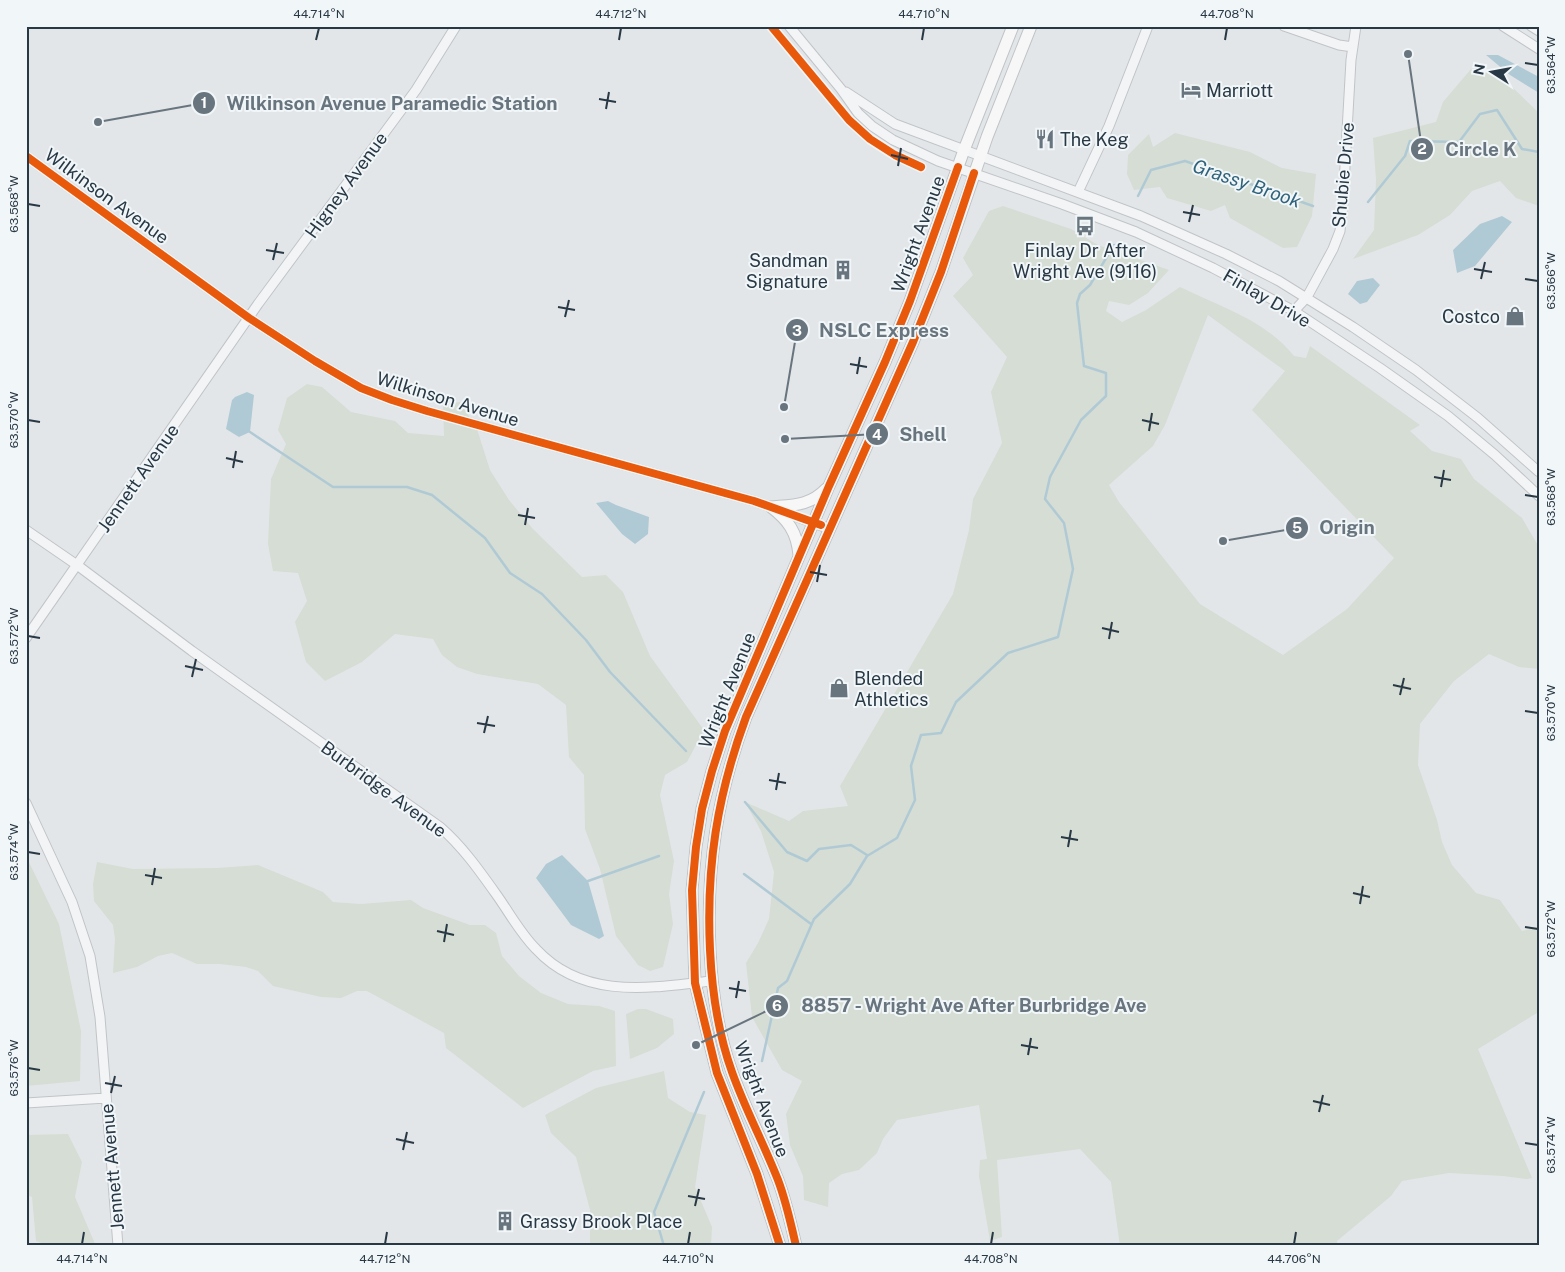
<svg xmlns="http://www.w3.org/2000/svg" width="1565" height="1272" viewBox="0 0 1565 1272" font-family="'Public Sans',sans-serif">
<rect width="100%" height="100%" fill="#e3e6e9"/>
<!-- green -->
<path fill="#d6ddd4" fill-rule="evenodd" d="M1471,69L1486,70L1505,80L1539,113V206L1516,198L1500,181L1472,191L1450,215L1418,235L1353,259L1374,230L1376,180L1373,138L1436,122L1443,102Z
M1175,133L1250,152L1282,168L1316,174L1312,216L1297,247L1283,248L1230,218L1225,205L1211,211L1167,198L1160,187L1134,190L1127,174L1128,155L1149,134L1153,147Z
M1003,206L1071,229L1098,245L1169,270L1148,293L1129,305L1109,301L1106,311L1122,322L1146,310L1180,287C1219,306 1267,321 1294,356L1306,358L1310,346L1420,425L1410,431L1432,451L1461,459L1474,479L1522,518L1539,547V669L1519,667L1489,654L1454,681L1420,724L1418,765L1437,820L1442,842L1452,865L1476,893L1500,900L1522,931L1539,927V1014L1537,1013L1478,1049L1532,1178L1527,1179L1503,1176L1449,1173L1402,1181L1391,1196L1337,1241L1338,1246H1120L1111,1182L1080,1149L997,1160L1002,1237L990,1241L979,1176L980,1160L987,1159L979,1105L897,1120L883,1139L877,1153L859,1170L842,1174L829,1183L828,1207L804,1200L803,1176L790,1145L786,1114L802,1081L782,1070L752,1017L746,963L758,943L769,919L774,872L761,831L745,802L789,821L803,811L848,806L840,786L953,594L969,530L973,499L1002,443L991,392L1007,357L953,296L973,275L963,258L989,211ZM1208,315L1285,371L1252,410L1394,558L1347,609L1283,655L1200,604L1119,502L1109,485L1153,446L1165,425Z
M307,384L322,387L351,412L395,421L408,433L444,436L443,404L460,402L477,429L490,470L509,500L533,529L582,577L606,575L623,592L650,656L704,730L687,762L665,775L660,795L674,861L669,894L673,924L663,967L650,971L638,965L616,936L600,869L585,829L584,775L569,757L566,705L538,684L477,674L457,667L442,655L433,639L395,634L362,662L325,681L306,662L295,622L307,601L298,573L273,571L268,544L271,479L286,444L278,430L287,398Z
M26,856L59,924L81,1031L80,1081L26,1086Z
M97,862L133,869L217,868L258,865L323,892L333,902L361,904L411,900L423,908L470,925H485L496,933L502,956L519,976L541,993L568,1004L599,1006L615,1011L616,1066L593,1071L523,1108L446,1048L444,1033L367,991H357L341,998L321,997L273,986L258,971L246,967L220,964H197L172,953L158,956L137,967L113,973L115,939L113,925L94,901L93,884Z
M638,1009H646L673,1019L674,1034L657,1048L630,1059L626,1014Z
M664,1071L668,1098L690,1112L706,1115L695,1187L712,1227L711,1246H590V1210L576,1157L551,1133L545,1115L596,1088Z
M68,1134L82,1162L75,1197L96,1246H49L36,1241L32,1197L26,1195V1135Z"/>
<!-- water -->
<path fill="#b0cad5" d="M1486,55H1498L1539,77V93L1510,75Z
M1502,216L1512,222L1475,266L1457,273L1453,250L1480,224Z
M1373,278L1380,285L1367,302L1360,304L1348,294L1357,281Z
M247,392L254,395L250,432L239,437L226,429L232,400L235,397Z
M608,501L616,505L649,517L648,534L635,544L622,534L596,503Z
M562,855L588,881L604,936L599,939L571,925L536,878L546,864Z"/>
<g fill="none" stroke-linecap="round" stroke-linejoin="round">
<!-- stream -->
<path stroke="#b0cad5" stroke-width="2.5" d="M1138,196L1151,170L1185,161L1313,206
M1368,202L1405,156L1410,141L1459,142L1480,114L1497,110L1522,149L1539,152
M250,432L333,487H407L432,495L485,538L510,573L542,594L586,640L610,672L686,751
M745,802L787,852L807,861L819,849L851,845L867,855
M744,874L811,924
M588,881L659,856
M762,1061L778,988L787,981L814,919L850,884L867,856L897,838L915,800L911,766L921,735L941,733L956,702L1008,653L1058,637L1073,569L1064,523L1045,499L1050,477L1081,420L1106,396V373L1084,366L1077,303L1080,294L1090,285L1114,245
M664,1246L654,1212L704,1092"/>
<defs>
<path id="minor" d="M789,26L841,89L858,113L872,126L893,140L938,161L1062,204L1136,232L1213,268L1294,311L1380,368L1448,416L1495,455L1539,496
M1284,26L1339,45L1353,47
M1503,26L1539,49
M1531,26L1539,31
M846,92L895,124L1141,216L1226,254L1279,281L1353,327L1416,370L1478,418L1539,472
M26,156L249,318L315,361L361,388L392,400L427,411L754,501L830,529
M1078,192L1109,126L1148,26
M1294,311L1307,297L1333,249L1340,231L1343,202L1351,60L1356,26
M26,530L77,565L192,651L440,827C462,846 479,870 496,894C509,912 520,933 536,949C583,1000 650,988 711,981
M26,638L258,304L416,90L456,26
M26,803L72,902L90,956L100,1017L118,1246
M26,1103L106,1098"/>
<path id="major" d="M771,507C792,505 810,506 826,489
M771,507C788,520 797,532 799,555
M780,1246L757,1174L717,1073L695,983L692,890L696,847L702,809L712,771L725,731L829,486L885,362L910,301L964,150L1013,26
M796,1246C791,1224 786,1201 778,1180C764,1144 745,1109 732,1072C718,1033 712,992 710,950C706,867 717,796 746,717L913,342L941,272L987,137L1031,26"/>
</defs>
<!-- minor casing -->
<use href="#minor" stroke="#c1c4c7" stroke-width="11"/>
<!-- major casing -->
<use href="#major" stroke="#c0c4c7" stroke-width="13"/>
<!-- minor -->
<use href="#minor" stroke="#f3f4f6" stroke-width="9"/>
<!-- major -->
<use href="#major" stroke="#f7f7f7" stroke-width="11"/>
<defs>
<path id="cycleway" d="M771,26L849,120L870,139L895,155L921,167
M26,156L249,318L315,361L361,388L392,400L427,411L754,501L821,525
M780,1246L757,1174L717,1073L695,983L692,890L696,847L702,809L712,771L725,731L829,486L885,362L910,301L958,167
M796,1246C791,1224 786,1201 778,1180C764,1144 745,1109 732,1072C718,1033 712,992 710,950C706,867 717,796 746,717L913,342L941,272L974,173"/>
</defs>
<!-- cycleway casing -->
<use href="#cycleway" stroke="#f1f6f8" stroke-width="11"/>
<!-- cycleway -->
<use href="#cycleway" stroke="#e8590c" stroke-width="8"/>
</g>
<!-- ticks -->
<path fill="none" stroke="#283844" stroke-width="2" d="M316,40L319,28M619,40L621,28M922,40L924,28M1225,40L1227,28M1525,63L1538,65M599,99L616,102M606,109L609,92M891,155L908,159M898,166L901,148M28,204L40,206M1183,212L1200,215M1189,222L1193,205M266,250L284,253M273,260L277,243M1474,269L1492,272M1481,279L1485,262M1525,279L1538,281M558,307L575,310M565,317L569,300M850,364L867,367M857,374L860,357M28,420L40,422M1142,420L1159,424M1149,431L1152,413M226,458L243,462M233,468L236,451M1434,477L1451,480M1441,487L1444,470M1525,495L1538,497M518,515L535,518M525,525L528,508M810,572L827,575M817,582L820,565M1102,628L1119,632M28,636L40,638M1109,639L1112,622M185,666L203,670M192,677L196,659M1393,685L1411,689M1400,695L1404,678M1525,711L1538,713M477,723L495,726M484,733L488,716M769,780L786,783M776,790L779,773M1061,837L1078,840M1068,847L1071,830M28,852L40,854M145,875L162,878M152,885L155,868M1353,893L1370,897M1360,904L1363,886M1525,927L1538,929M437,931L454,935M444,942L447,924M729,988L746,991M736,998L739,981M1021,1045L1038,1048M1028,1055L1031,1038M28,1068L40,1070M105,1083L122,1086M111,1093L115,1076M1313,1101L1330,1105M1319,1112L1323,1095M396,1139L414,1143M1525,1143L1538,1145M403,1150L407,1132M688,1196L705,1199M695,1206L699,1189M82,1244L84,1232M385,1244L387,1232M688,1244L690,1232M991,1244L993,1232M1294,1244L1296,1232"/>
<!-- icons -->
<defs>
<symbol id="hotel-bare" viewBox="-9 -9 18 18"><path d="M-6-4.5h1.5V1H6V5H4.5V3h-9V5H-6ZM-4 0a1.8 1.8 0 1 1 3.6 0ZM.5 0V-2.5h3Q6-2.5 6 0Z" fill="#69757e" stroke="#f1f6f8" stroke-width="2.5" paint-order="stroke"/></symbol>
<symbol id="restaurant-bare" viewBox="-9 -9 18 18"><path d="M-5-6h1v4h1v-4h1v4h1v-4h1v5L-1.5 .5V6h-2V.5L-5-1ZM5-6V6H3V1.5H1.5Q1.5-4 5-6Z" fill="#69757e" stroke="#f1f6f8" stroke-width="2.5" paint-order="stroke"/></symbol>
<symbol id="bus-bare" viewBox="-9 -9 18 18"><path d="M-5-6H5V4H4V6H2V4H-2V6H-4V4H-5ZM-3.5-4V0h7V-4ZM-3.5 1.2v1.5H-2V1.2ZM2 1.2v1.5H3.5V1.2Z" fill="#69757e" stroke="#f1f6f8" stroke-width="2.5" paint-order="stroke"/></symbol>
<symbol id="building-bare" viewBox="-9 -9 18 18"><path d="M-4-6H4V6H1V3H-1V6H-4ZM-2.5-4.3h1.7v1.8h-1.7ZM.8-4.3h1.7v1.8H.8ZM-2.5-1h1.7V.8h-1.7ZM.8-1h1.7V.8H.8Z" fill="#69757e" stroke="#f1f6f8" stroke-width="2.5" paint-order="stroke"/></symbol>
<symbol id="shop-bare" viewBox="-9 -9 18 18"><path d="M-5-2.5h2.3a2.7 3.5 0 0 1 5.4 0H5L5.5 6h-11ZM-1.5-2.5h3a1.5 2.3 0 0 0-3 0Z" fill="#69757e" stroke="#f1f6f8" stroke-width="2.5" paint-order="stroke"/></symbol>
</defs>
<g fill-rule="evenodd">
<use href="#hotel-bare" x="1177" y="76" width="28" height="28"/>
<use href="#restaurant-bare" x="1031" y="125" width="28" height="28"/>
<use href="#bus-bare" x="1071" y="212" width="28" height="28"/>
<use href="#building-bare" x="829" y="256" width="28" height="28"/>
<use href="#shop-bare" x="1501" y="302" width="28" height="28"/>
<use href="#shop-bare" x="825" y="674" width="28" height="28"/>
<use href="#building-bare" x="491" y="1207" width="28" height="28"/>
</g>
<g text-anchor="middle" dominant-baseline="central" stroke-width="4" stroke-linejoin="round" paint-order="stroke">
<!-- poi labels -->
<g font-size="18" fill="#283844" stroke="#f1f6f8" text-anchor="start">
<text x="1206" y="90">Marriott</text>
<text x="1060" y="139">The Keg</text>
<text x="1085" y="250" text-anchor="middle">Finlay Dr After<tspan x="1085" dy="21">Wright Ave (9116)</tspan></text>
<text x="828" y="260" text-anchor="end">Sandman<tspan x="828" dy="21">Signature</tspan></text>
<text x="1500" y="316" text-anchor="end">Costco</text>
<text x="854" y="678">Blended<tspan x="854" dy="21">Athletics</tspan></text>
<text x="520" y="1221">Grassy Brook Place</text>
</g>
<!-- street labels -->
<g font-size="18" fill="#283844" stroke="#f1f6f8">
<text transform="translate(1343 175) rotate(-85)">Shubie Drive</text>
<text transform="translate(346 185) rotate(-54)">Higney Avenue</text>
<text transform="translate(107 196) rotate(36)">Wilkinson Avenue</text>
<text transform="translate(918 234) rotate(-70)">Wright Avenue</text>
<text transform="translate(1267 298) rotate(30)">Finlay Drive</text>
<text transform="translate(448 399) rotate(17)">Wilkinson Avenue</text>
<text transform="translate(138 478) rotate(-55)">Jennett Avenue</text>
<text transform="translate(727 690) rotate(-68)">Wright Avenue</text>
<text transform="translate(384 789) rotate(36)">Burbridge Avenue</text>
<text transform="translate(762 1099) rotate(69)">Wright Avenue</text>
<text transform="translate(112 1167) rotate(-95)">Jennett Avenue</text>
</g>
<!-- water labels -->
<g font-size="19" font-style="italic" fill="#2f627b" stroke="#f1f6f8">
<text transform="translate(1247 183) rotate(19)">Grassy Brook</text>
</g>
</g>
<!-- callouts -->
<path fill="none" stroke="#69757e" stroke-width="2" d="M98 122L204 103M1408 54L1422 149M784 407L797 330M785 439L877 434M1223 541L1297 528M696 1045L777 1006"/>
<g fill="#69757e" stroke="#f1f6f8" stroke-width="2">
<circle cx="98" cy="122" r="5"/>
<circle cx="1408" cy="54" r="5"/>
<circle cx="784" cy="407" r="5"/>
<circle cx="785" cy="439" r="5"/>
<circle cx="1223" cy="541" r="5"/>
<circle cx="696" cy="1045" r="5"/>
<circle cx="204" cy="103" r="12"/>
<circle cx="1422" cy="149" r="12"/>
<circle cx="797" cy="330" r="12"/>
<circle cx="877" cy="434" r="12"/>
<circle cx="1297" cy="528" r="12"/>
<circle cx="777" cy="1006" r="12"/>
</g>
<g font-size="15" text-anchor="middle" font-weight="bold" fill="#fff">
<text x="204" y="108">1</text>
<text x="1422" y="154">2</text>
<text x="797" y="336">3</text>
<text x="877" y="440">4</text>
<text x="1297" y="533">5</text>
<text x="777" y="1011">6</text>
</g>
<g font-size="19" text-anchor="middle" font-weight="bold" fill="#69757e" stroke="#f1f6f8" stroke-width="4" stroke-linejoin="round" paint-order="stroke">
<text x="392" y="110">Wilkinson Avenue Paramedic Station</text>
<text x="1481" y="156">Circle K</text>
<text x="884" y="337">NSLC Express</text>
<text x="923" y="441">Shell</text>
<text x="1347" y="534">Origin</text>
<text x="974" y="1012">8857 - Wright Ave After Burbridge Ave</text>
</g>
<!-- border -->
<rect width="1565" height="1272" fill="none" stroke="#f1f6f8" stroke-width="55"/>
<!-- north arrow -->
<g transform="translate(1492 72) rotate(281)" stroke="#f1f6f8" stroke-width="4" paint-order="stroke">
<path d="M0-4L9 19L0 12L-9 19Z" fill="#283844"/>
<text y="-8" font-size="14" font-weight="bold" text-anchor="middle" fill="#283844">N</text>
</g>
<rect x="28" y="28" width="1510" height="1216" fill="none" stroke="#283844" stroke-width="2"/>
<g font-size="12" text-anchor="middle" fill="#283844">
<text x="319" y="18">44.714°N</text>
<text x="621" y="18">44.712°N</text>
<text x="924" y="18">44.710°N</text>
<text x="1227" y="18">44.708°N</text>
<text transform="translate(1551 65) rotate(-90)" y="4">63.564°W</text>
<text transform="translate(14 204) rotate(-90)" y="4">63.568°W</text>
<text transform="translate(1551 281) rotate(-90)" y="4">63.566°W</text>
<text transform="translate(14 420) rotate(-90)" y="4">63.570°W</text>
<text transform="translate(1551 497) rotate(-90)" y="4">63.568°W</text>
<text transform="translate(14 636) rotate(-90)" y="4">63.572°W</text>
<text transform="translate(1551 713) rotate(-90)" y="4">63.570°W</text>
<text transform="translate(14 852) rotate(-90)" y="4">63.574°W</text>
<text transform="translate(1551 929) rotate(-90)" y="4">63.572°W</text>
<text transform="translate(14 1068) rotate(-90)" y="4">63.576°W</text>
<text transform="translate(1551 1145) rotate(-90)" y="4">63.574°W</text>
<text x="82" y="1263">44.714°N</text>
<text x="385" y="1263">44.712°N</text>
<text x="688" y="1263">44.710°N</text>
<text x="991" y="1263">44.708°N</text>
<text x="1294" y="1263">44.706°N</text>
</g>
</svg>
